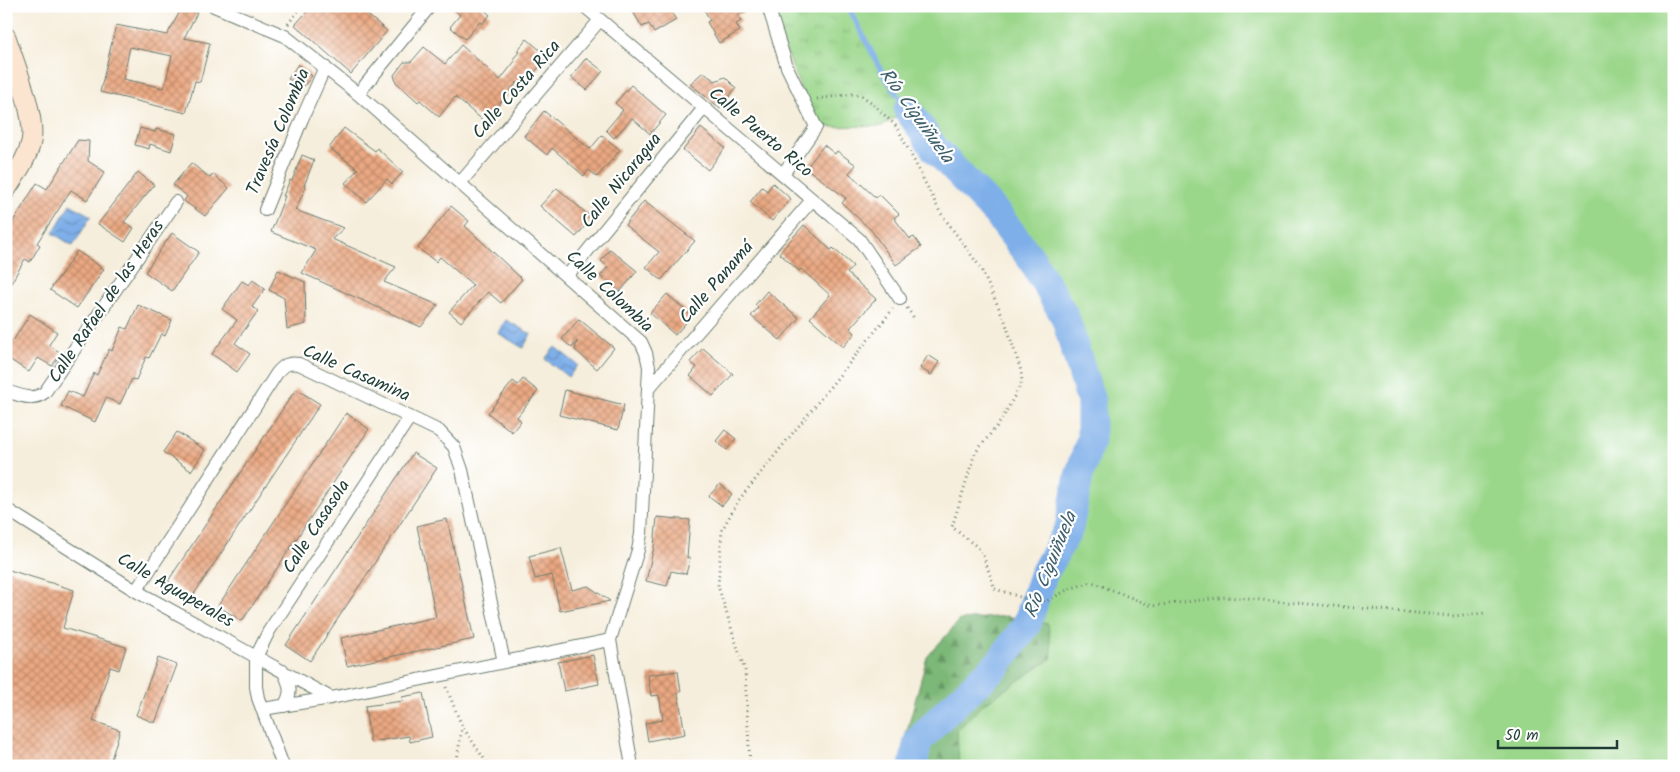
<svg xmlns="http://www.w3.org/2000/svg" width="1680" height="772" viewBox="0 0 1680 772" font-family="Kalam,sans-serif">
<defs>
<pattern id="forest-firs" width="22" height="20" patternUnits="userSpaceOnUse" patternTransform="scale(1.25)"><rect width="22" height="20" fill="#7cb877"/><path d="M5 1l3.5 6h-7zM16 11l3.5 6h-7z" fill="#659762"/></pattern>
<pattern id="park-tufts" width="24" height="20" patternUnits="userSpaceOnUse" patternTransform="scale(1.25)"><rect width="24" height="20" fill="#9bd78b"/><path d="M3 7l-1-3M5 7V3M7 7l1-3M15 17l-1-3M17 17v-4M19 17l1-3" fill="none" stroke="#85b979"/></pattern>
<pattern id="water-waves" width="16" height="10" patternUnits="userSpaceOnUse" patternTransform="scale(1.25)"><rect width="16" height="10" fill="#7eafe9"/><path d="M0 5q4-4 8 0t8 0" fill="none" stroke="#6790be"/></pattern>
<pattern id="building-cross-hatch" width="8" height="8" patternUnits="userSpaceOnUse" patternTransform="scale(1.25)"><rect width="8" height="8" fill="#eba882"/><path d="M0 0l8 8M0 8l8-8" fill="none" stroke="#be8a6b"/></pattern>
</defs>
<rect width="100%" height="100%" fill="#fff"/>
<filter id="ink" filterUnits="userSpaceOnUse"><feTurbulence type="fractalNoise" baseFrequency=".02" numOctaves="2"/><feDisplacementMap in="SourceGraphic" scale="10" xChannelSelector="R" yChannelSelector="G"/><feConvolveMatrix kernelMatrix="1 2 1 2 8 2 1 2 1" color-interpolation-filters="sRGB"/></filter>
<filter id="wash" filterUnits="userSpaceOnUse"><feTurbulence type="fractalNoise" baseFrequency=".0096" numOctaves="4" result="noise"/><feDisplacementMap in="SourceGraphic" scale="20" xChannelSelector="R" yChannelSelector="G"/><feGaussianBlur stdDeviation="1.12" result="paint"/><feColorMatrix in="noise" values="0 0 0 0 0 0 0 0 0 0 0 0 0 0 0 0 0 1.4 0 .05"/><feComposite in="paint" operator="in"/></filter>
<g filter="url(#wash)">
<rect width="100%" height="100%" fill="#f6eedc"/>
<!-- grass -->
<path fill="#9bd78b" stroke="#5d8a60" d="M848,6H1674V766H913L1027,624L1043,575L1069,528L1079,476L1091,438V401L1065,317L1032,260L997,214L935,149L883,74Z"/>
<!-- forest -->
<path fill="url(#forest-firs)" stroke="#4e7a56" d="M1006,616L1048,624L1052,658L982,705L957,731L959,766H905L902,749L927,657L960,620Z"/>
<!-- park -->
<path fill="url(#park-tufts)" stroke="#5d8a60" d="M768,6H848L883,74L908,110L882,126L816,127Z"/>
<!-- water -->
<path fill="url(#water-waves)" stroke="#4e768e" d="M70,204L91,216L73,246L53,233Z
M506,320L531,334L523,348L498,333Z
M555,347L578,365L568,377L545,359Z"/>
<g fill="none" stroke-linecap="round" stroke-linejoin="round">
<!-- stream -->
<path stroke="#7eafe9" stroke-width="5" d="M848,6L883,74L908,110"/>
<!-- river -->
<path stroke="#7eafe9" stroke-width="29" d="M908,110L935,149L997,214L1032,260L1065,317L1091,401V438L1079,476L1069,528L1043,575L1027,624L999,663L948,710L918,741L913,766"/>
</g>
<g id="blocks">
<!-- building -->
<path fill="url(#building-cross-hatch)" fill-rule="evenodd" d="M183,6L197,13L184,38L210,43L200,82L195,81L186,113L100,92L116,25L167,35ZM130,47L172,56L164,88L123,79Z
M312,6H357L387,31L351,74L295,25Z
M450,6H480L490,15L482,24L480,22L465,39L450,27L460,15Z
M639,6H668L676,20L654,33L649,24L642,27L632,10Z
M702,6H756L738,15L741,21L736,24L740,31L719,43L707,22L710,20Z
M527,39L548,57L522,87L517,82L485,122L455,97L439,117L420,100L418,102L396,82L394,75L404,62H411L424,47L445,64L461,45L500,80L515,61L513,59L519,52L517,51Z
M586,58L603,71L587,90L571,77Z
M298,64L312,76L304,86L288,79Z
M703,72L715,81L725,77L736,88L720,108L690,84Z
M631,85L666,115L650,134L632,118L614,138L606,130L623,110L615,103Z
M544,111L590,149L602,135L620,150L597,177L589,170L584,176L552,148L547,155L524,136Z
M140,128L155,132L156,129L176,134L171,151L150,144L149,149L135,145Z
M344,128L375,151L377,148L403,172L392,184L387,179L366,202L345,183L358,169L329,148Z
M701,128L725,148L708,170L683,150Z
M78,140L89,141L88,161L105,172L87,200L71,190L37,243L40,245L30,262L25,259L6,292V233L37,183L47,189Z
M824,145L835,154L837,151L856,165L849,173L876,198L879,194L899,214L894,218L910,239L914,237L921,247L896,265L871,230L842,203L846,198L806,168Z
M302,155L314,160L304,186L306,187L295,210L344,228L332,239L396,267L384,282L438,305L421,327L302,273L316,250L271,232L285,196H283L290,180L292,181Z
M191,163L210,178L213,174L229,188L205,216L184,201L187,196L173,185Z
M138,172L154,185L124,222L134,228L125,242L98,224Z
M773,183L791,199L772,221L750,202L762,187L767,191Z
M557,188L592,218L576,237L540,206Z
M644,201L695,241L661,280L646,267L659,252L625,225Z
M451,206L469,221L465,226L522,279L501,303L488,292L461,322L449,312L473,285L440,257L436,262L418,248Z
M804,225L831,250L833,248L853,266L847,273L876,299L850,328L855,333L843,347L810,318L830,295L801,269L799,271L779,253Z
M172,233L199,252L172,291L145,272Z
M610,249L637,271L620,292L600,276L608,267L601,261Z
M77,251L104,269L77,308L50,290Z
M278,270L305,282L306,324L287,329L284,298L269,290Z
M253,280L265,289L252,307L258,311L235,343L250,354L237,372L212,354L237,320L222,309L242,281L249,285Z
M767,291L799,318L780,340L751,316L758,308L755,305Z
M667,294L692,316L675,335L650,313Z
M138,305L172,320L165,336L161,334L149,358L146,357L136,380L132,379L120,404L106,398L95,422L61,406L68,391L83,397L94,373L97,375L109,349L112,351L122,327L127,329Z
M30,314L57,332L49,345L61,353L52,366L38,358L29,372L6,357V348L11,340L13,341Z
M579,319L614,348L597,369L575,350L577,341L572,348L562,339Z
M703,348L733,374L713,396L690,376L697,367L690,362Z
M928,355L939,362L931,375L920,368Z
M523,379L538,391L517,417L521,421L512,432L488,413L513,381L518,385Z
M296,389L320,404L192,597L168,581Z
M565,390L624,405L618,430L559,415Z
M346,413L369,429L242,621L218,606Z
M725,430L736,439L727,450L716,441Z
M177,432L205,450L191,471L163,452Z
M413,453L437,468L310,661L286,645Z
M720,484L732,494L722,506L709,496Z
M657,517L690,520L687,558H690L686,574L671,571L667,586L646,581L654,547Z
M447,519L474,639L347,666L341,638L436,617L417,526Z
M561,548L572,590L588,586L610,601L560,611L552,575L535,579L529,556Z
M6,569L74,590L63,628L126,647L119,670L110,667L93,721L120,730L109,766H6Z
M593,655L599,684L564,691L558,662Z
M158,658L177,665L155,723L136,715Z
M678,671L681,692L678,693L685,734L648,741L645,723L663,720L659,695L651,696L648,675Z
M423,693L432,737L410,742L409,736L370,742L365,706L403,701L402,697Z"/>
</g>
</g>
<g filter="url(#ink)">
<use href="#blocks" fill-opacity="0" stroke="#6a7b6f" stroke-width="1"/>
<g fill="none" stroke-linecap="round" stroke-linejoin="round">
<defs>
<path id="street" d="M214,6L285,36L358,94L641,342L646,353L649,367L641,534L638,550L610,640L632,766
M584,6L859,239L900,299
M768,6L787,67L816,127L783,174
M358,94L430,6
M460,183L600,20
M265,210L302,119L325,67
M567,276L704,108
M648,389L812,200
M6,391C19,395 33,402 45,392L176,202
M6,509L136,591L331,698
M136,591L277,373C284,365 288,362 299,364L439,431L454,447L462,470L504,662
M283,671C290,684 293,693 284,706
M263,709L331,698L610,640
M283,766L258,698L256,687V657L269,631L410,417"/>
<path id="secondary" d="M6,37C14,62 37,118 31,142C27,159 16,174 6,190"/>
</defs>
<!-- street casing -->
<use href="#street" stroke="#6a7b6f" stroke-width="14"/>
<!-- secondary casing -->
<use href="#secondary" stroke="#6a7b6f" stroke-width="21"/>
<!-- path -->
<path stroke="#6a7b6f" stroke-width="3" stroke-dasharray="1 4" stroke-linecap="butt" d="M288,24L302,6
M817,99L853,94L862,96L871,102L897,127L940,212L980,267L1005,321L1021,371L1022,382L1001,421L975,453L952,527L981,550L995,589L1023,598L1045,602L1069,589L1092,582L1152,606L1226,597L1452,616L1485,613
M907,308L914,318
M446,687L462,726L489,766
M456,766L462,727
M750,766L745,671L718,586L722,530L738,501L893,309"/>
<!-- street -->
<use href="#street" stroke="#fff" stroke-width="12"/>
<!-- secondary -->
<use href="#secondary" stroke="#fce5d0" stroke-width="19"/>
</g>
</g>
<g text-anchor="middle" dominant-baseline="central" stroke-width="4.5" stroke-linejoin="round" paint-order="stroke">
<!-- street labels -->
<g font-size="18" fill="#1f3d34" stroke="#fff">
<text transform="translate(517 90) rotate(-49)">Calle Costa Rica</text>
<text transform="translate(279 132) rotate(-67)">Travesía Colombia</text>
<text transform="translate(760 133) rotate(40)">Calle Puerto Rico</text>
<text transform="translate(622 181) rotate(-51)">Calle Nicaragua</text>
<text transform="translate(717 283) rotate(-49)">Calle Panamá</text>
<text transform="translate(609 292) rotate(43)">Calle Colombia</text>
<text transform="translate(107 302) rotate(-56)">Calle Rafael de las Heras</text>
<text transform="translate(356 374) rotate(24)">Calle Casamina</text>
<text transform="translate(317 527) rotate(-57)">Calle Casasola</text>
<text transform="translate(175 591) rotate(30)">Calle Aguaperales</text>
</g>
<!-- water labels -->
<g font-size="19" font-style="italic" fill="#3c5f6a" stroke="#fff">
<text transform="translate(916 116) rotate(54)">Río Ciguiñuela</text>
<text transform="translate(1051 565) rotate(-68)">Río Ciguiñuela</text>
</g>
</g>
<!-- margin -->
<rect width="1680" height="772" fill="none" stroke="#fff" stroke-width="25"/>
<!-- scale -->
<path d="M1498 740v8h119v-8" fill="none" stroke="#1f3d34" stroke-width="2.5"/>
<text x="1505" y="740" font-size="15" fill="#1f3d34" stroke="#ffffff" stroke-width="4" paint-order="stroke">50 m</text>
</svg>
